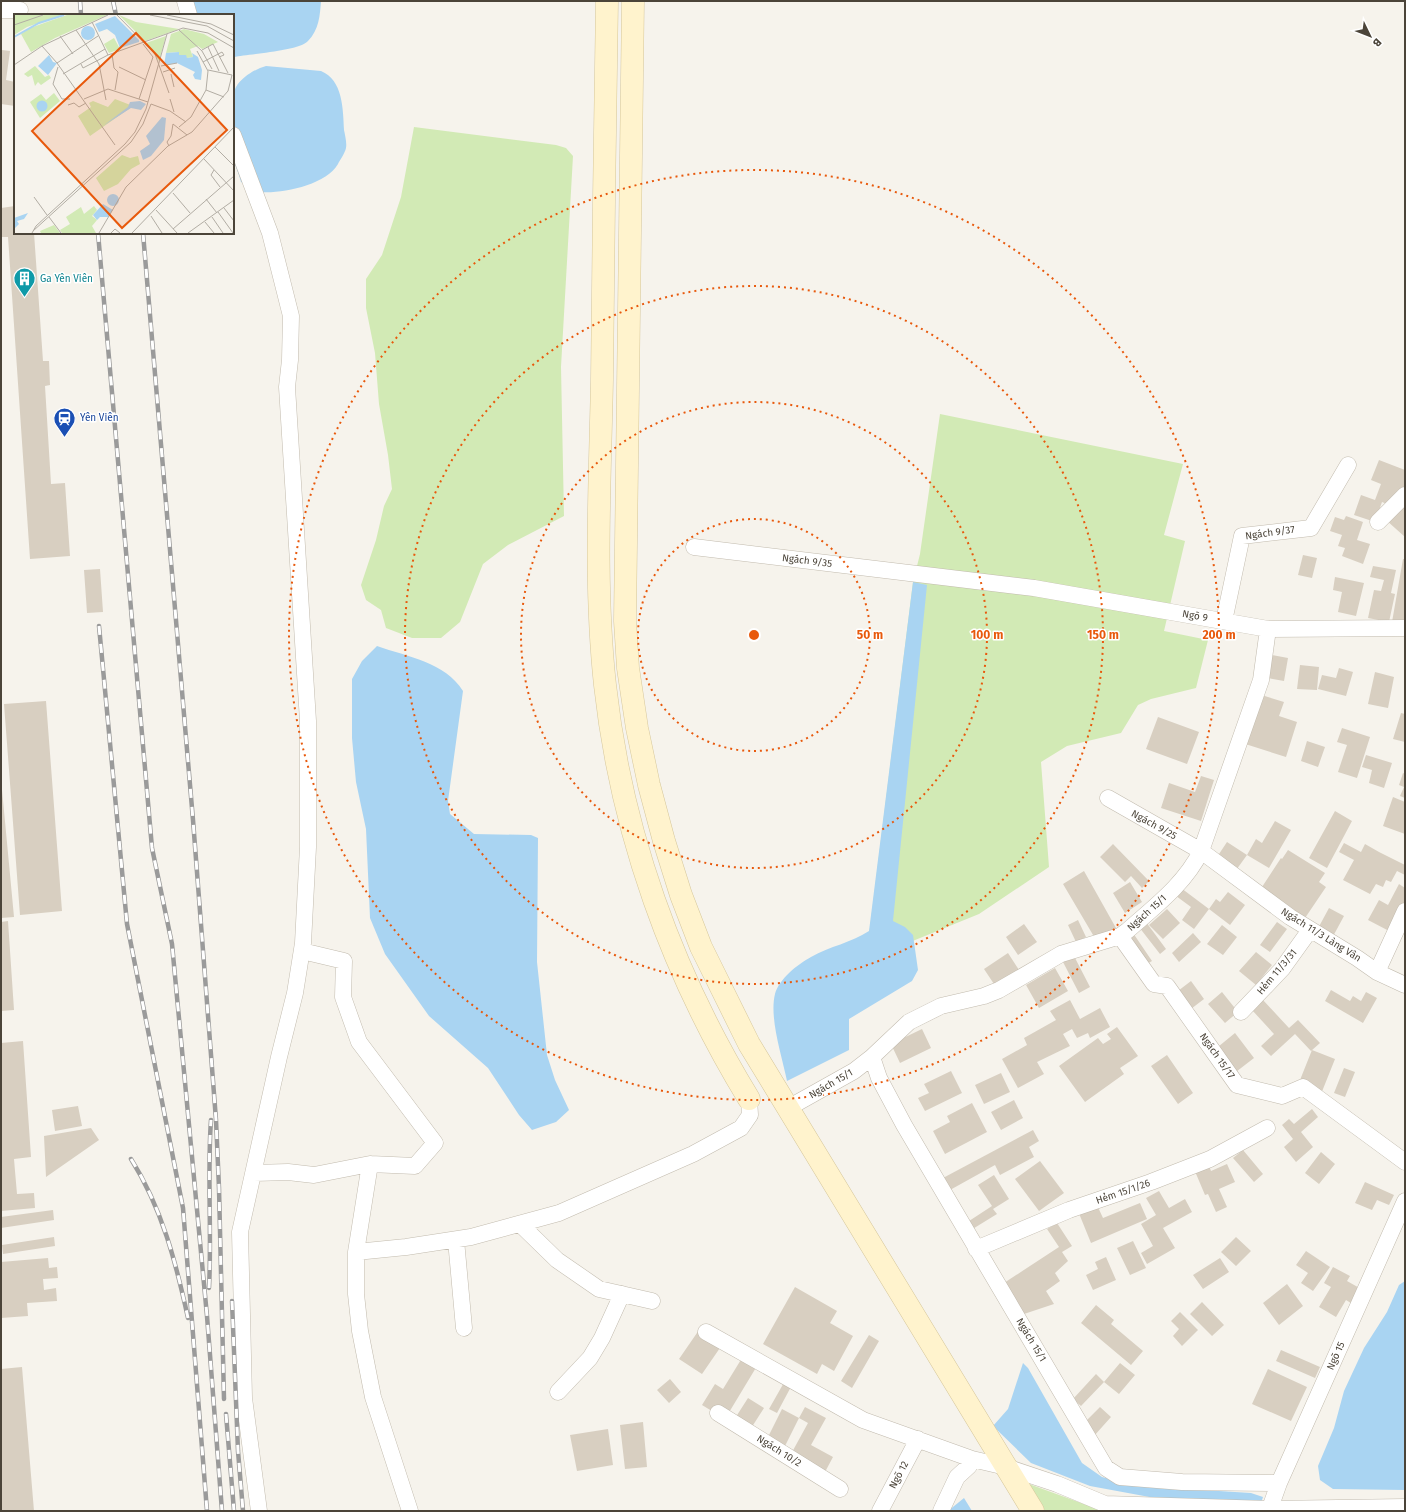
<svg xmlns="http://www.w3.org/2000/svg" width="1406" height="1512" viewBox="0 0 1406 1512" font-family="'Fira Sans',sans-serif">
<rect width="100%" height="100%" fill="#f6f3ec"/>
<!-- green -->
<path fill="#d2eab5" d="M414,127L556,145L566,148L573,156L561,367L564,516L508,545L483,564L460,622L441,638H412L386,628L381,610L366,600L361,585L376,540L384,506L392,489L388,455L379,404L375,353L366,308V279L382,255L401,197Z
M940,414L1183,464L1164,535L1185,541L1164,631L1208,640L1196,688L1151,699L1138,705L1121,733L1067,746L1041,762L1049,867L979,914L866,960L913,582L920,554Z
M1029,1484L1103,1511H1045Z"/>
<!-- water -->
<path fill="#a9d4f2" d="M192,1H321C320,15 319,30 308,41C299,51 249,54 234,57L233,15H195Z
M266,66L321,71C343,80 343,109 344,130C345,135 347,143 346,148C345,153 340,160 338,164C326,185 282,194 260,192C254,191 247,185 241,182C239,174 235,166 233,158C231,150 232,92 236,87C242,77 255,69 266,66Z
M913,582L927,585L893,921L905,927L913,935L918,970L912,981L849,1019V1050L787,1081C782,1056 769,1018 775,994C779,979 798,964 811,957C830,946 851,943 869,931Z
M377,646C408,657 445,662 463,691L448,801L450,814L474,834L531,835L538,838L537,962L547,1055L555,1080L569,1110L556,1122L532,1130L519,1115L488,1068L429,1016L385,954L370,918L366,829L356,782L352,738V679L362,661Z
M1405,1281V1490L1333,1489L1320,1480L1318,1466L1334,1428L1344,1391L1364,1348L1387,1312L1399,1285Z
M1023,1363L1028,1368L1082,1463L1102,1477L1128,1484L1171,1488L1251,1493L1263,1497L1261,1503L1155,1498L1090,1486L1031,1463L993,1426L1008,1409Z
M964,1498L972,1511H948Z"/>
<!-- building -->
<path fill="#d8cfc1" d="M2,50L10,51L6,80L15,82V106L1,104Z
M15,206V233H34L43,361H49L50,385L45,386L51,484L65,483L70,556L30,559L8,237H1V208Z
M1379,460L1405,470V493L1398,490L1392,506L1382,502L1375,522L1354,515L1361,495L1375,500L1381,484L1371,480Z
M1405,499V537L1386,520Z
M1346,516L1363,522L1357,540L1370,544L1363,564L1342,556L1345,548L1338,546L1342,535L1330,531L1335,517L1344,520Z
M1303,555L1317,558L1312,578L1298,575Z
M1403,559H1405V624L1392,622Z
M1373,566L1396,570L1391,593L1395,594L1389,622L1368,618L1374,590L1381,591L1384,580L1370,577Z
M100,569L103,612L87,613L84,570Z
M1335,577L1364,583L1356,616L1338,612L1342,592L1333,590Z
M1272,655L1288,658L1284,681L1268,678Z
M1300,665L1319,667L1317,690L1297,689Z
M1339,668L1353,672L1346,696L1318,689L1322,675L1336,678Z
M1375,672L1394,677L1388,708L1368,704Z
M1255,693L1284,702L1279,716L1297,722L1286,757L1239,742Z
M46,701L62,911L20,915L4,704Z
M1401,713L1405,714V742L1393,739Z
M1158,717L1199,732L1187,764L1146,749Z
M1342,728L1370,737L1357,778L1338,772L1347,745L1337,742Z
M1307,741L1325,747L1318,767L1301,761Z
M1366,755L1392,763L1384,788L1369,783L1372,770L1362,767Z
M1403,773L1405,774V798L1400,796L1404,787L1399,785Z
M1201,776L1214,780L1201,821L1161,808L1169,783L1195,792Z
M1,779L14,917L1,918Z
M1393,797L1405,802V834L1383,826Z
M1335,811L1352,821L1327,868L1309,858Z
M1275,821L1291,830L1269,868L1247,855L1256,839L1262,843Z
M1227,842L1247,855L1234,873L1215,860Z
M1344,843L1361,852L1365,844L1379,852L1405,865V875L1397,871L1391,882L1386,880L1383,887L1376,884L1370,894L1343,880L1354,860L1339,852Z
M1113,844L1149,881L1142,888L1131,876L1125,882L1100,857Z
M1288,850L1325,873L1319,882L1326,887L1303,921L1272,901L1275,896L1262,887L1281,858L1282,859Z
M1084,871L1116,928L1096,940L1063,884Z
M1130,882L1142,902L1125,913L1113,893Z
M1399,884L1405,888V907L1391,932L1368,920L1379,900L1388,905Z
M1177,885L1209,909L1194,929L1182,920L1191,907L1172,893Z
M1228,892L1245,905L1230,925L1209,909L1216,899L1220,902Z
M1329,908L1344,916L1331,940L1316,932Z
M1167,909L1180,923L1163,939L1149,925Z
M1078,920L1086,937L1076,942L1068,925Z
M8,921L14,1010L1,1011V922Z
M1146,922L1166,949L1160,954L1139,927Z
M1277,922L1287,929L1270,952L1260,945Z
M1024,924L1037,942L1018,955L1006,937Z
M1222,925L1237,937L1223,955L1207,944Z
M1131,930L1152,961L1142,967L1122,936Z
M1193,933L1201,942L1179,962L1172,953Z
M1256,952L1272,965L1256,985L1239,971Z
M1008,953L1019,970L996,987L984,969Z
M1074,956L1090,987L1079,993L1063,962Z
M1055,968L1068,991L1039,1008L1026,985Z
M1191,981L1204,999L1187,1012L1174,994Z
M1331,990L1350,1001L1353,996L1361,1001L1366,992L1377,998L1363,1023L1325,1001Z
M1222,992L1238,1012L1225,1023L1208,1004Z
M1070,1000L1080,1019L1100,1008L1110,1027L1090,1038L1088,1033L1077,1038L1072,1029L1063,1034L1070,1046L1037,1062L1044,1074L1018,1088L1002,1059L1027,1045L1024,1038L1056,1020L1050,1011Z
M1263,1000L1289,1028L1298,1020L1320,1043L1311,1051L1295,1034L1271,1056L1261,1046L1274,1034L1252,1010Z
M1117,1027L1138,1056L1120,1068L1124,1074L1085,1102L1059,1066L1098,1038L1103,1044L1111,1039L1107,1034Z
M922,1029L931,1048L900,1063L891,1044Z
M1235,1033L1254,1058L1232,1075L1213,1051Z
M23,1041L31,1157L14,1159L15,1171L17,1194L34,1193L35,1208L1,1211V1043Z
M1312,1050L1335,1059L1321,1094L1298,1085Z
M1167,1055L1193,1093L1178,1104L1151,1066Z
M1344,1068L1355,1072L1345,1097L1334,1093Z
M951,1071L962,1093L925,1111L918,1098L929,1093L924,1084Z
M1001,1073L1010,1092L984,1104L975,1085Z
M1014,1100L1023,1118L1001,1130L991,1112Z
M972,1103L987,1132L945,1154L933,1131L950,1122L947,1116Z
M78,1106L82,1126L55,1131L52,1110Z
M1312,1109L1318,1117L1301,1132L1313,1147L1296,1162L1284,1147L1293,1139L1282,1125L1289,1119L1294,1124Z
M91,1128L99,1140L46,1177L44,1136Z
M1033,1130L1039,1141L1029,1147L1034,1157L1000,1175L995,1165L950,1190L943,1178Z
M1243,1150L1263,1174L1254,1182L1233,1158Z
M1321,1152L1335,1164L1319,1184L1305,1173Z
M1040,1161L1064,1193L1039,1211L1015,1179Z
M1208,1163L1211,1171L1227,1164L1235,1182L1219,1189L1227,1207L1216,1212L1208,1194L1205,1195L1194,1169Z
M994,1175L1009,1199L993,1209L997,1214L971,1230L966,1223L992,1206L978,1185Z
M1365,1182L1394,1195L1389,1205L1377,1200L1372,1210L1355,1203Z
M1159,1191L1169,1208L1185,1199L1192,1212L1163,1228L1175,1248L1147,1264L1141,1253L1153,1246L1141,1224L1156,1215L1146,1198Z
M1096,1203L1103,1218L1140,1203L1147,1219L1091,1243L1078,1211Z
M53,1210L54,1220L1,1228V1217Z
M1057,1223L1072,1246L1062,1252L1068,1261L1055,1273L1060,1281L1046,1291L1054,1304L1024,1314L1004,1283L1059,1247L1047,1229Z
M54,1237L55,1246L3,1254L2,1245Z
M1236,1237L1251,1251L1236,1266L1221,1252Z
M1133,1241L1146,1268L1130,1275L1117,1248Z
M1306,1251L1330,1267L1313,1291L1301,1283L1308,1273L1296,1265Z
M1106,1257L1116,1280L1093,1290L1086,1275L1098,1269L1095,1262Z
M48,1258L49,1268L57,1267L58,1278L43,1279L44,1290L56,1288L57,1301L27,1303L28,1316L1,1318V1262Z
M1220,1258L1229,1272L1203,1289L1193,1275Z
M1333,1267L1350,1276L1347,1281L1363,1290L1354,1305L1346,1300L1336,1317L1319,1307L1331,1287L1324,1283Z
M1287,1284L1303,1306L1279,1325L1263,1303Z
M795,1287L837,1311L830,1323L853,1336L834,1371L822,1364L817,1374L763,1344Z
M1202,1302L1224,1325L1212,1336L1190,1314Z
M1096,1305L1114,1320L1111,1324L1143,1351L1131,1365L1081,1323Z
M1180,1312L1198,1330L1182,1346L1173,1336L1179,1329L1171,1321Z
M699,1330L722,1345L702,1374L679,1359Z
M869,1335L879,1341L852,1388L841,1381Z
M1281,1350L1320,1367L1315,1378L1276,1361Z
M742,1358L757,1366L725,1419L702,1405L715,1384L723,1389Z
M1120,1363L1135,1375L1119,1394L1104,1382Z
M22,1367L34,1511H1V1369Z
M1268,1369L1307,1387L1291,1421L1252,1404Z
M1096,1374L1104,1382L1081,1406L1073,1399Z
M670,1379L681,1392L669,1403L657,1390Z
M786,1379L793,1383L777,1413L769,1409Z
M748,1398L764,1408L748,1433L732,1423Z
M805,1407L826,1418L811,1445L833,1457L825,1472L791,1454L808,1423L799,1418L784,1448L767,1439L782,1409L799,1418Z
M1100,1407L1111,1417L1094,1436L1086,1421Z
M643,1422L647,1467L625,1469L620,1425Z
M608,1429L613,1465L577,1471L570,1435Z"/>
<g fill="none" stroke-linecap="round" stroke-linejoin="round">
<defs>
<path id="street" d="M185,1L189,15
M1,10H20
M233,135L270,233L291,316L290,360L287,387L308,721V847L303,943L295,993L279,1057L240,1232L244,1398L259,1511
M1378,522L1405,495
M694,547L1034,588L1268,629L1405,628
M1224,621L1242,536L1311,528L1348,465
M1108,798L1201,851L1290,917L1357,958L1377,972L1405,985
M1120,936L1154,984L1167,986L1237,1085L1282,1096L1303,1087L1405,1162
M1377,972L1405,911
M1241,1012L1282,969L1310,930
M872,1057L879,1078L904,1125L1106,1468L1120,1477L1182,1482L1279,1483
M788,1108L854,1071L872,1057L909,1022L941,1006L984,996L999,990L1061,954L1120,936L1127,931C1154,907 1185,884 1201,851L1261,680L1268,629
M370,1164L356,1252V1294L360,1331L373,1397L410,1511
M254,1173L288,1172L314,1175L370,1164L415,1166L435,1143L359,1042L343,997L344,961L302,951
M520,1224L557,1260L599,1289L652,1301
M456,1240L464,1328
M976,1249L1069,1210L1151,1182L1210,1159L1267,1128
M356,1252L406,1247L471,1237L559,1213L693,1154L741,1128L750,1115L749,1099
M706,1332L863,1420L972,1459L1006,1467L1057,1484L1105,1504L1269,1509L1405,1507
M558,1392L590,1358L602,1338L622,1294
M718,1413L840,1489
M880,1511L918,1439
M941,1511L957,1477L969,1466L972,1459
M1269,1511L1279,1483L1405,1201"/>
<path id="secondary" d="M607,1C605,127 603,254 602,380C600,482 594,584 605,685C621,832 672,973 749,1099
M633,1L625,621L628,668L637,728L649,785L664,841L681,895L701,947L749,1044L1033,1511"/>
</defs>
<!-- street casing -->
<use href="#street" stroke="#c2bbae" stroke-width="17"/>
<!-- secondary casing -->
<use href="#secondary" stroke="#d6c79b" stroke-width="23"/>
<!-- street -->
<use href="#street" stroke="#fff" stroke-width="16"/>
<!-- secondary -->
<use href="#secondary" stroke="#fff3cd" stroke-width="22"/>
<defs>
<path id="rail" d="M80,1L81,15
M113,1L116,15
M98,233L152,848L172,944L207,1316L222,1511
M143,233L193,820L216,1120L219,1188L224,1399
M99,626L127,924L183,1208L207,1511
M131,1159C162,1208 176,1263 188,1318
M209,1288C212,1232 207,1176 211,1120
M232,1301L238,1451L243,1511
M226,1414L234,1511"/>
</defs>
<!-- rail casing -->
<use href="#rail" stroke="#9a9a9a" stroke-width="4.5"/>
<!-- rail -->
<use href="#rail" stroke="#fff" stroke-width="3" stroke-dasharray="9" stroke-linecap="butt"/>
</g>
<!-- distance rings -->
<g fill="none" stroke="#e8590c" stroke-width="2" stroke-dasharray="2 4">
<circle cx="754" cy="635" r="116"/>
<circle cx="754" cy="635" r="233"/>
<circle cx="754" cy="635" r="349"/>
<circle cx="754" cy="635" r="465"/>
</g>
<!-- icons -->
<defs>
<symbol id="building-pin" viewBox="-11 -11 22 30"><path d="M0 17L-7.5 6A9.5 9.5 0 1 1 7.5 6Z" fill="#0f9aa8" stroke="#fff"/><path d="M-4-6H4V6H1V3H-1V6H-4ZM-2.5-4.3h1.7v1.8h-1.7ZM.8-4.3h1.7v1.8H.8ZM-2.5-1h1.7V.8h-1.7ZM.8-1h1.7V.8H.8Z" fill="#fff"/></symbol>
<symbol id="station-pin" viewBox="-11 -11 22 30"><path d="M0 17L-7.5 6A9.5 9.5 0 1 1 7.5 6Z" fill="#1a4fb4" stroke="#fff"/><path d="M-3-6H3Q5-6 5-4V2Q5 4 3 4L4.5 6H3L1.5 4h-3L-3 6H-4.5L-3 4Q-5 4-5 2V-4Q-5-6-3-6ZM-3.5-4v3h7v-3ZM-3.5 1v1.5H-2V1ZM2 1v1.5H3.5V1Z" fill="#fff"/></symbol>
</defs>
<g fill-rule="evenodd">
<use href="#building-pin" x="12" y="266" width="25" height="34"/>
<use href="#station-pin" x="52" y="406" width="25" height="34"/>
</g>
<g text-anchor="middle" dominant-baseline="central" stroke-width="3" stroke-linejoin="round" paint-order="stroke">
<!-- culture labels -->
<g font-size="10" fill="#0d838f" stroke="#fff" text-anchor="start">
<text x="40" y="279">Ga Yên Viên</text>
</g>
<!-- transit labels -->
<g font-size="10" fill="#164399" stroke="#fff" text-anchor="start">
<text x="80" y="418">Yên Viên</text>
</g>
<!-- street labels -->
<g font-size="10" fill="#4b4439" stroke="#fff">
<text transform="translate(1270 533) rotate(-8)">Ngách 9/37</text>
<text transform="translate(807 561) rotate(7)">Ngách 9/35</text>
<text transform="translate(1195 616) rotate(10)">Ngõ 9</text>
<text transform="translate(1154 825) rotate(29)">Ngách 9/25</text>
<text transform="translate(1147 913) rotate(-42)">Ngách 15/1</text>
<text transform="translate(1321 935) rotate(32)">Ngách 11/3 Làng Vân</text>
<text transform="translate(1277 972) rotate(-50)">Hẻm 11/3/31</text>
<text transform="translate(1217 1056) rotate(55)">Ngách 15/17</text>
<text transform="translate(831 1084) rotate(-30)">Ngách 15/1</text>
<text transform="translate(1123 1192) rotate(-19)">Hẻm 15/1/26</text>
<text transform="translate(1031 1340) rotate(59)">Ngách 15/1</text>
<text transform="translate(1336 1356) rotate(-66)">Ngõ 15</text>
<text transform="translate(779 1451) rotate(32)">Ngách 10/2</text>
<text transform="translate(899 1475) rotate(-62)">Ngõ 12</text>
</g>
</g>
<!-- overview -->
<g transform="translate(14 14)">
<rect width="220" height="220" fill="#f6f3ec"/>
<path d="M0,1H48L13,13L0,21ZM53,1H93L41,24L17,38L7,20L16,14ZM105,1L122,8L165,15L131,27ZM170,15L190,20L204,28L188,35L184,32L176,35L179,43L173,44L165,41V38L152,39L157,20ZM152,22L145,47L132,29ZM100,24L106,35L95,39L90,30ZM21,52L31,63L35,61L37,64L27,71L24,68L21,72L18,61L14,63L10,60ZM40,79L46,87L26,104L16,88L27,80L32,86ZM101,85L119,92L76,122L64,102L77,93L75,89L79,87L94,93ZM108,141L116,144L124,142L126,150L117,155L104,170L90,177L82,164ZM80,192L83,196L78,202L83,206L78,212L82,219H48L46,216L56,210L52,203L67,193L70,200ZM40,211L46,219H27L26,217Z" fill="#d2eab5"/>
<path d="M101,2L125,26V28L106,34L101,21L93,15L85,18L81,10ZM67 19a7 7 0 1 1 14 0a7 7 0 1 1-14 0ZM165,38V41H172L173,44L179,43L178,39L184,43L188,56L187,66L181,65L179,61L181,58L163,49L150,51L152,39ZM35,41L39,48L43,49L34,61L24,52ZM22.5 92a5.5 5.5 0 1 1 11 0a5.5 5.5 0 1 1-11 0ZM126,87L132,90L127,96L117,94L89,112L114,93L116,88ZM148,103L152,104L150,126L137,142L129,146L126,137L136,130L132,122ZM93 186a6 6 0 1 1 12 0a6 6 0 1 1-12 0ZM89,190L99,196L94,203H86L83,206L79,201ZM14,199L10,205L3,207L5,210L0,215V204Z" fill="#a9d4f2"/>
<path fill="none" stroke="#a9d4f2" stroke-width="2" d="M0,23L25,9L50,1"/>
<path fill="none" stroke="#b2ada4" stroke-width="1" d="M103,1L141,40L155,79M136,1L193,12L220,27M153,1L197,10L220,21M78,8L94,41M0,11L29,1M62,16L85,50L92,86M165,16L188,37L198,55M46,22L59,40M28,32L43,49L101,131M194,33L205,57M188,36L199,30L214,59M98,40L100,54L104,58L101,76M189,48L208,38L210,41L205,43M43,49L84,22M67,50L69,54L94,41L169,14L194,19L220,34M0,51L28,32L94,1M147,52L163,49M44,53L39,70L48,85H56M105,53L132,66M149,58L161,54M49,60L91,35M157,60L160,73M192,76L210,83M70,85L94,75L134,88M125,85L139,43L129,30M156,85L160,98M54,91L60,89L65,93L72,89M165,113L177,103L192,76L194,57L183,37M155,132L153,128L157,122L159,110L173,121M201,133L220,152M190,145L220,177M200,156L197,161L206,173M159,179L176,199M20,183L33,201M192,185L203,199M210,194L220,207M142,196L163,219M204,198L219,219M137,202L148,219M35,203L47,219M198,203L209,219M191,208L200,219M159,215L220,162M19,217L117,128L129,110L137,90L156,97L172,108M18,219L22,212L111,130L121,118L132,95L153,20M85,219L112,173L154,132L178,118L214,77L218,61L194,56M97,219L101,215L106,219M118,219L220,113M174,219L220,186"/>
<path fill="#e8590c" fill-opacity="0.15" stroke="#e8590c" stroke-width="2" d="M122,19L213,116L108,214L18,117Z"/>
<rect width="220" height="220" fill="none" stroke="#4b4439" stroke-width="2"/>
</g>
<circle cx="754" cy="635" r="6" fill="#e8590c" stroke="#fff" stroke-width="2"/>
<g font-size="12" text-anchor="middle" font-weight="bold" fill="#e8590c" stroke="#fff" stroke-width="3" stroke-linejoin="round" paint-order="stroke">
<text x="870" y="639">50 m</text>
<text x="987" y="639">100 m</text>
<text x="1103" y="639">150 m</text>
<text x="1219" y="639">200 m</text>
</g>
<!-- border -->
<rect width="1406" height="1512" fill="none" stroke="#4b4439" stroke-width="4"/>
<!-- north arrow -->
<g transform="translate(1370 36) rotate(133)" stroke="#ffffff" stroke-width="3" paint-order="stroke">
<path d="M0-3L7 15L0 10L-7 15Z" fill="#4b4439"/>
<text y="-6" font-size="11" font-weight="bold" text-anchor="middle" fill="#4b4439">B</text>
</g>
</svg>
